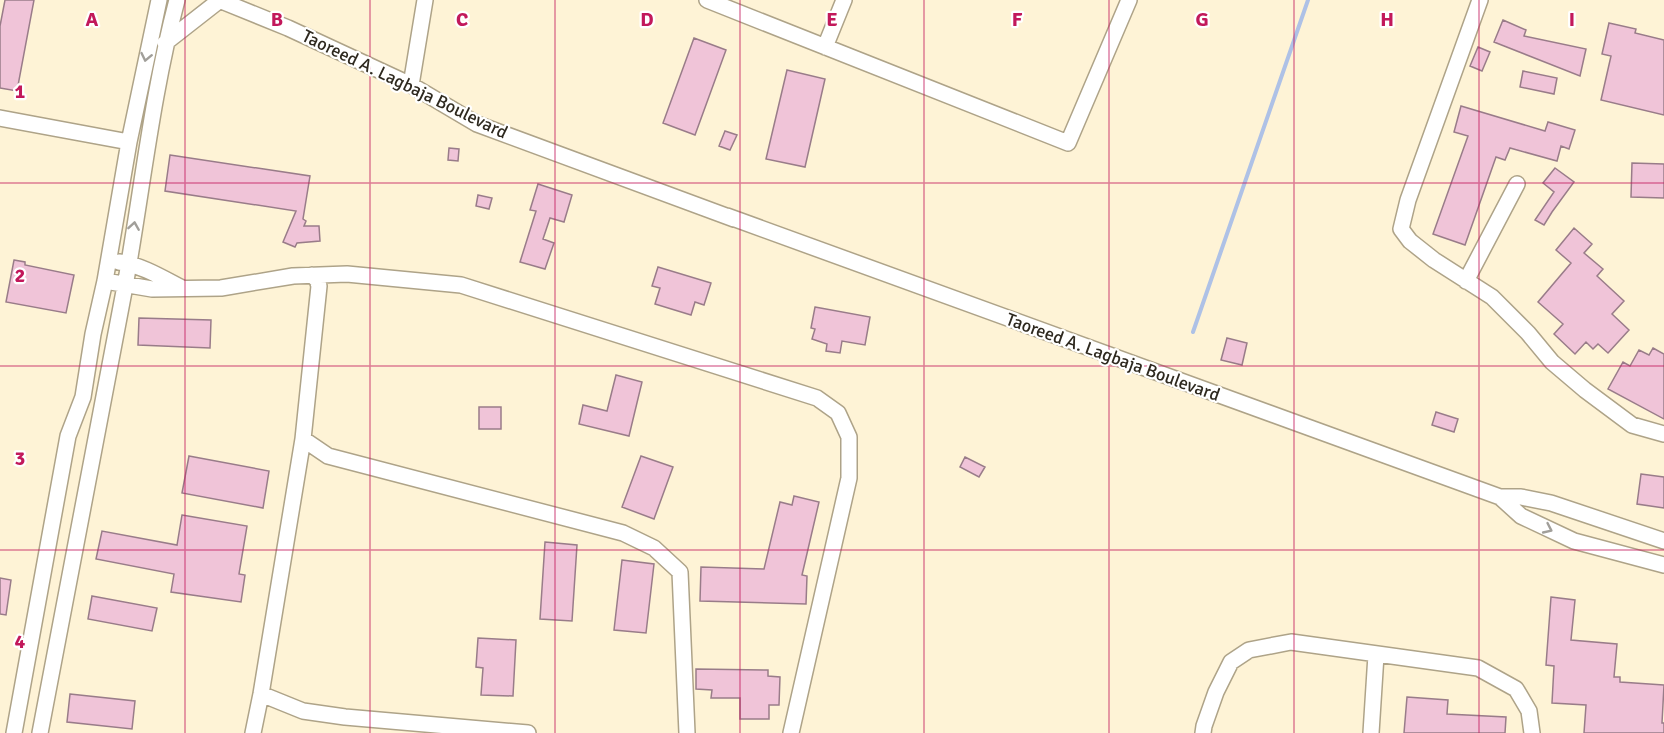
<svg xmlns="http://www.w3.org/2000/svg" width="1664" height="733" viewBox="0 0 1664 733" font-family="Signika,sans-serif">
<rect width="100%" height="100%" fill="#fef3d6"/>
<g fill="none" stroke-linecap="round" stroke-linejoin="round">
<!-- stream -->
<path stroke="#aec1e6" stroke-width="4" d="M1193,332L1308,0"/>
</g>
<!-- building -->
<path fill="#f0c4d8" stroke="#997c89" stroke-width="1.5" d="M5,0H34L17,91L0,88V26Z
M1503,20L1526,30L1524,36L1586,49L1580,76L1494,42Z
M1609,23L1636,29L1635,33L1664,40V115L1601,100L1611,56L1602,54Z
M694,38L726,50L695,135L663,123Z
M1478,47L1490,52L1482,71L1470,66Z
M787,70L825,79L805,167L766,159Z
M1523,71L1557,78L1554,94L1520,87Z
M1461,106L1545,131L1548,122L1575,130L1569,149L1561,146L1557,161L1510,148L1505,160L1496,157L1465,245L1433,234L1468,136L1454,132Z
M725,131L737,135L730,150L719,146Z
M449,148L459,149L458,161L448,160Z
M170,155L310,176L303,219L306,221L304,226H319L320,241L297,243L295,247L283,242L296,211L165,191Z
M1632,163L1664,164V198L1631,197Z
M1555,168L1574,182L1552,212L1544,225L1535,220L1554,192L1543,183Z
M538,184L572,195L564,222L550,218L543,239L554,243L545,269L520,262L536,211L530,210Z
M478,195L492,198L489,209L476,206Z
M1574,228L1592,244L1584,253L1603,269L1597,276L1624,301L1612,314L1629,330L1608,353L1598,344L1593,349L1586,342L1575,354L1554,334L1563,324L1538,302L1571,263L1556,250Z
M14,260L25,262V265L74,275L66,313L6,302Z
M658,267L711,283L704,305L695,302L691,315L655,304L660,288L652,286Z
M815,307L870,317L865,345L842,341L840,353L826,351L827,344L812,339L815,329L811,328Z
M139,318L211,320L210,348L138,345Z
M1227,338L1247,343L1242,365L1221,360Z
M1653,348L1664,354V419L1608,389L1623,362L1630,366L1639,350L1649,355Z
M616,375L642,382L629,436L579,424L583,405L607,411Z
M479,407H501V429H479Z
M1436,412L1458,419L1454,432L1432,425Z
M189,456L269,471L263,508L182,493Z
M641,456L673,467L654,519L622,507Z
M965,457L985,467L979,477L960,467Z
M1641,474L1664,477V508L1637,504Z
M794,496L819,502L802,575L807,576L806,604L700,601L701,567L764,569L780,502L792,505Z
M182,515L247,526L239,574L245,575L241,602L171,592L174,574L96,559L102,531L177,545Z
M545,542L577,545L572,621L540,619Z
M622,560L654,564L646,633L614,630Z
M0,578L11,580L6,615L0,614Z
M92,596L157,608L152,631L88,619Z
M1551,597L1575,600L1571,640L1617,644L1614,677H1620V682L1664,685L1662,723H1664V733H1584L1586,705L1552,703L1554,666L1546,665Z
M478,638L516,640L513,696L481,695L483,668L476,667Z
M696,669L768,670V676L780,677L779,705H769V719H740V698H711L712,690L696,689Z
M70,694L135,701L132,729L67,722Z
M1407,697L1448,700L1447,714L1506,717L1505,733H1404Z"/>
<g fill="none" stroke-linecap="round" stroke-linejoin="round">
<defs>
<path id="minor" d="M219,0L288,28L411,85L477,124L734,219
M707,0L1068,143L1129,0
M1480,0L1408,200L1401,229L1410,241L1434,260L1492,297L1528,333L1552,362L1585,390L1632,425L1664,434
M165,43L220,0
M825,47L844,0
M411,85L425,0
M0,118L129,142
M727,216L1500,497H1521L1551,503L1664,541
M119,262C141,265 161,277 180,287
M105,281L152,289L221,288L293,276L347,274L461,285L817,398L838,413L849,437V478L791,733
M1466,281L1517,184
M303,439L328,456L623,533L654,548L680,572L687,733
M1500,497L1521,516L1574,541L1664,565
M261,694L303,711L345,717L528,733
M14,733L68,436L83,397L93,334L105,281L129,142L159,0
M40,733C68,584 97,435 125,286C142,191 152,94 177,0
M253,733L261,694L303,439L319,286L317,280L312,275
M1203,733L1204,726L1216,692L1231,662L1249,650L1291,642L1478,668L1516,689L1529,711L1532,733
M1371,733L1376,655"/>
</defs>
<!-- minor casing -->
<use href="#minor" stroke="#aea388" stroke-width="18"/>
<!-- minor -->
<use href="#minor" stroke="#fff" stroke-width="15"/>
</g>
<!-- one-way arrows -->
<defs><path id="oneway-chevron" d="M-2-3.5L2.5 0L-2 3.5" fill="none" stroke-width="1.6" stroke-linecap="round" stroke-linejoin="round" transform="scale(1.5)"/></defs>
<g stroke="#a19f9a">
<use href="#oneway-chevron" transform="translate(146 57) rotate(102)"/>
<use href="#oneway-chevron" transform="translate(134 226) rotate(-81)"/>
<use href="#oneway-chevron" transform="translate(1548 529) rotate(25)"/>
</g>
<!-- grid -->
<path fill="none" stroke="#c2185b" stroke-width="1.5" stroke-opacity="0.55" d="M185,0V733M370,0V733M555,0V733M740,0V733M924,0V733M1109,0V733M1294,0V733M1479,0V733M0,183H1664M0,366H1664M0,550H1664"/>
<g text-anchor="middle" dominant-baseline="central" stroke-width="4.5" stroke-linejoin="round" paint-order="stroke">
<!-- street labels -->
<g font-size="18" fill="#2e291f" stroke="#fff">
<text transform="translate(405 84) rotate(26)">Taoreed A. Lagbaja Boulevard</text>
<text transform="translate(1113 357) rotate(20)">Taoreed A. Lagbaja Boulevard</text>
</g>
</g>
<g font-size="20" text-anchor="middle" font-weight="bold" fill="#c2185b" stroke="#fff" stroke-width="4.5" stroke-linejoin="round" paint-order="stroke">
<text x="92" y="26">A</text>
<text x="277" y="26">B</text>
<text x="462" y="26">C</text>
<text x="647" y="26">D</text>
<text x="832" y="26">E</text>
<text x="1017" y="26">F</text>
<text x="1202" y="26">G</text>
<text x="1387" y="26">H</text>
<text x="1572" y="26">I</text>
<text x="20" y="98">1</text>
<text x="20" y="282">2</text>
<text x="20" y="465">3</text>
<text x="20" y="648">4</text>
</g>
</svg>
